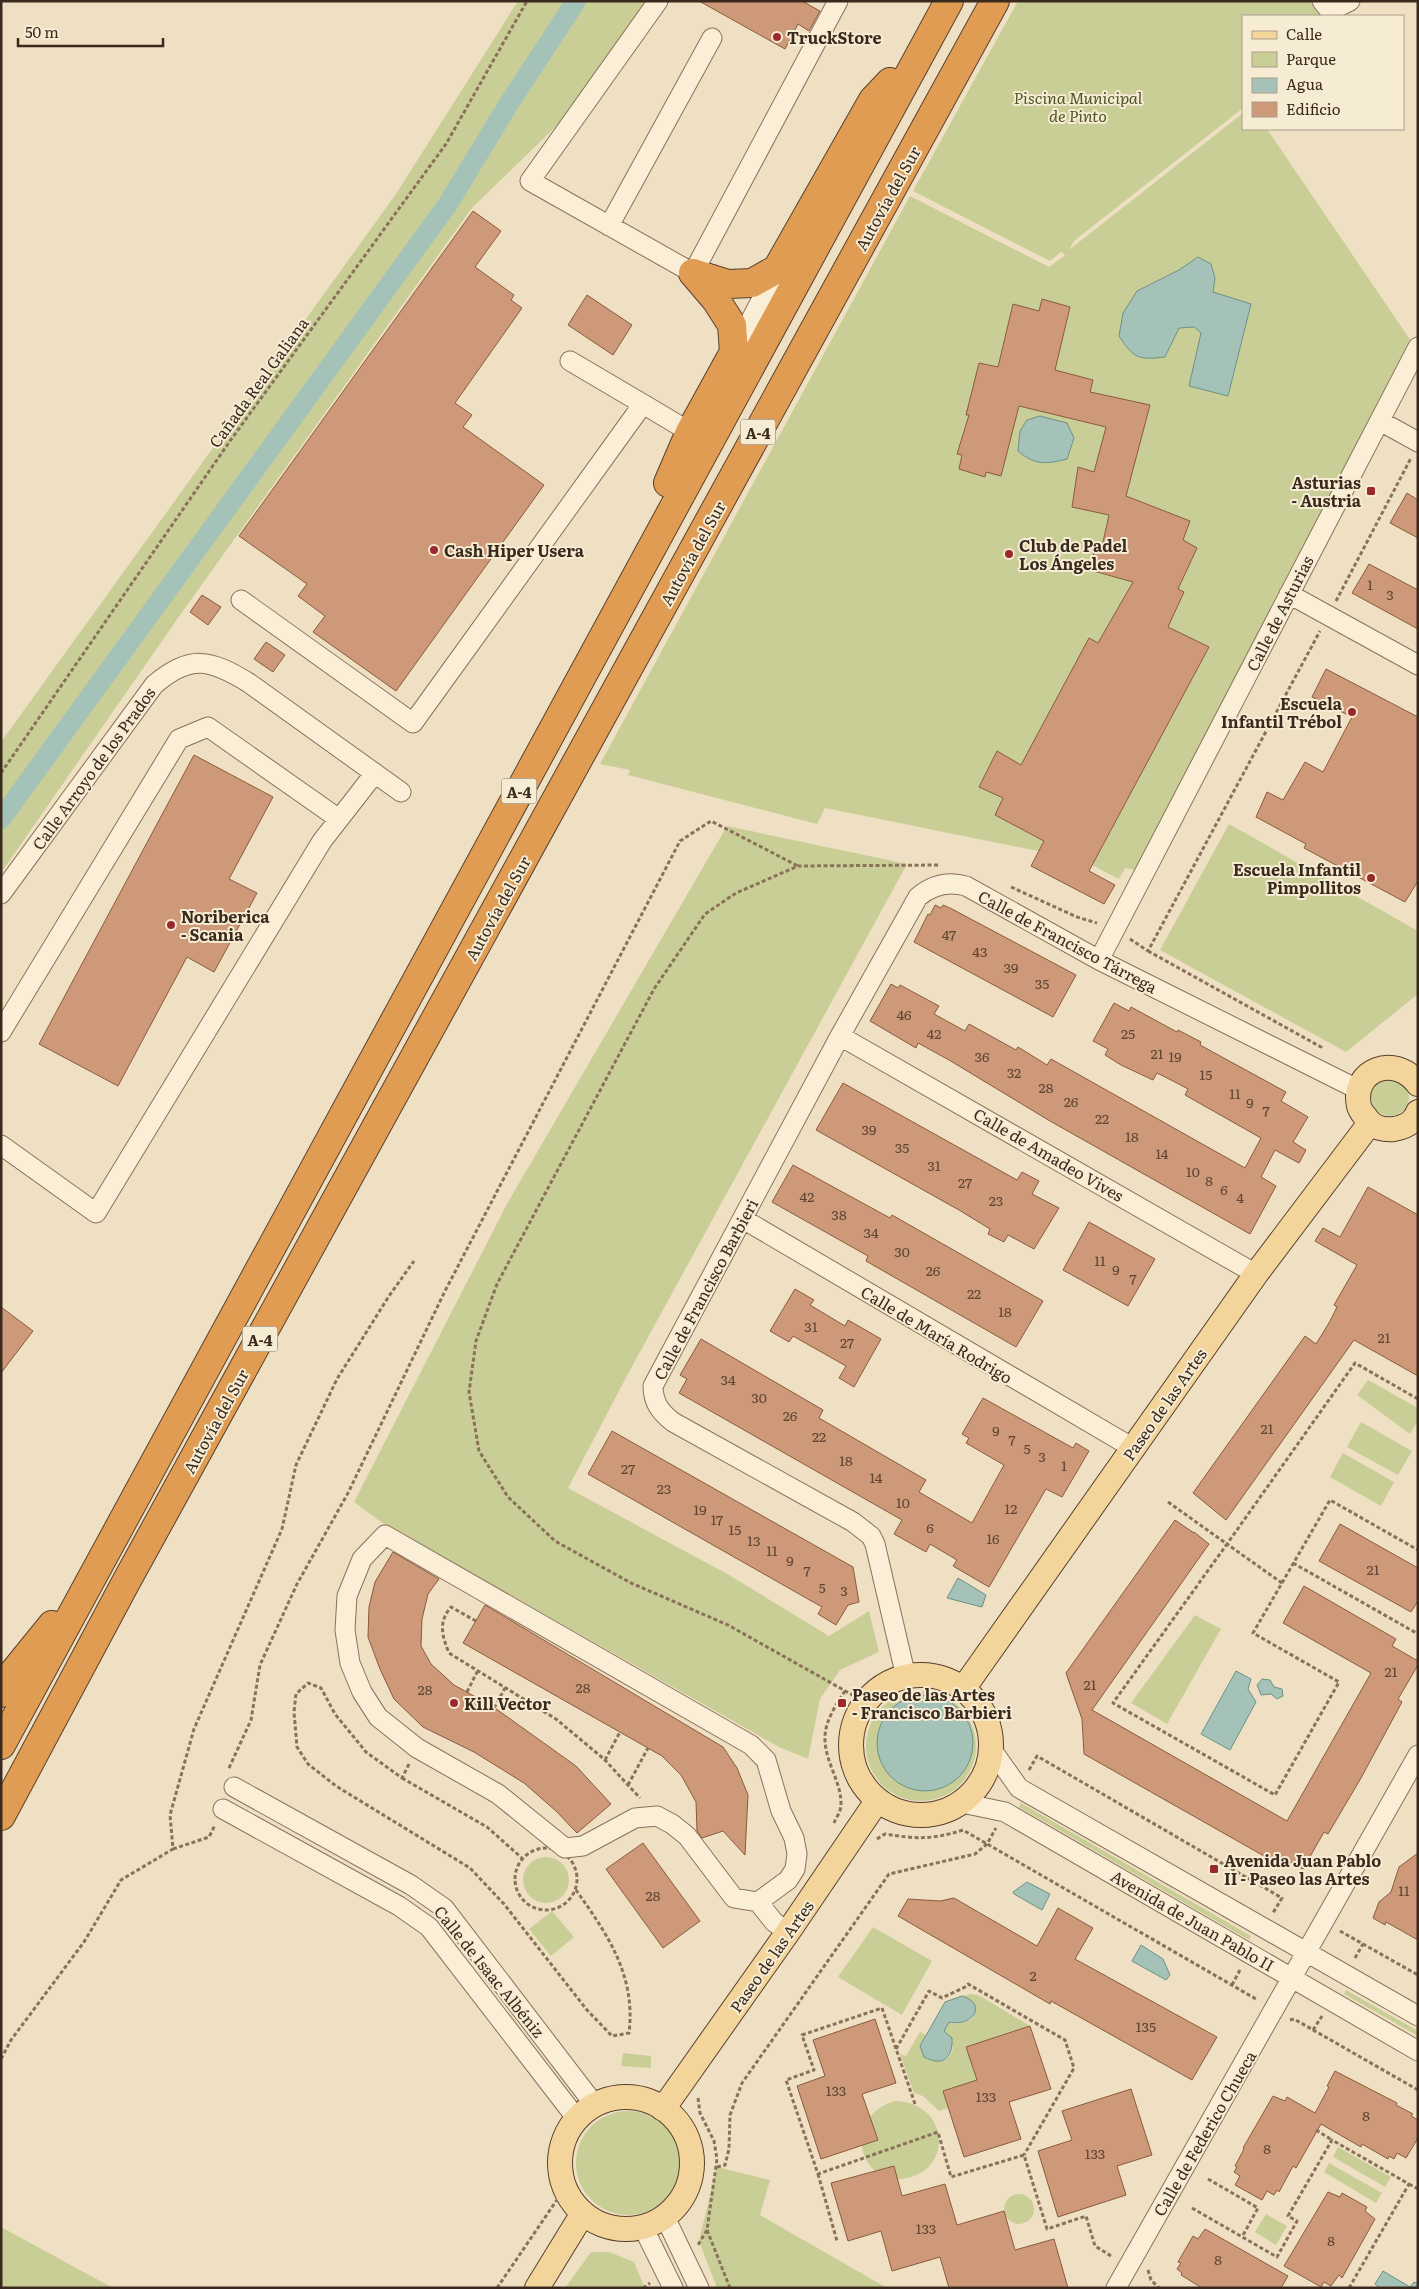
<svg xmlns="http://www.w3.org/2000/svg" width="1419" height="2289" viewBox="0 0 1419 2289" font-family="Literata,serif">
<rect width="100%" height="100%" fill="#efe0c3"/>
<!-- green -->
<path fill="#c9ce97" d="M518,1H653L579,104L472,208L180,615L1,873V742L396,194Z
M1018,1H1331L1319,16H1243V108L1074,241L1069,250L1243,113V129H1267L1413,344L1139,871L1125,868L1119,879L1092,865L1093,862L825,808L817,824L628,775L630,770L600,764L910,196L1049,267L1065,255L1061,252L1050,261L913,191Z
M1229,824L1418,931V994L1346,1052L1160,950Z
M727,826L907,864L629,1372L568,1488L729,1575L829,1636L869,1611L879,1652L840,1670L820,1699L808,1759L779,1747L381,1522L354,1502L507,1204Z
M1371 1097a19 19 0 1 1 38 0a19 19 0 1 1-38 0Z
M1368,1380L1418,1408V1421L1410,1434L1357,1395Z
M1361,1422L1412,1451L1398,1475L1347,1447Z
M1343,1453L1394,1482L1381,1506L1330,1477Z
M1195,1615L1221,1629L1167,1724L1131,1703Z
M866 1746a55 55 0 1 1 110 0a55 55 0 1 1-110 0Z
M1021,1803L1251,1936L1249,1940L1019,1807Z
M523 1880a23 23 0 1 1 46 0a23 23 0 1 1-46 0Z
M552,1911L574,1937L551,1956L529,1929Z
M873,1927L932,1961L902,2015L838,1977Z
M1346,1990L1418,2031V2036L1344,1994Z
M971,1994L980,1996L1030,2026L966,2047L977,2080L943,2091L948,2108L939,2111L923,2096L914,2093L900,2054L906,2056L920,2032L926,2035L920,2046L945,2060L950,2056L953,2048L944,2031L949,2022L955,2024L971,2020C978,2009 974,2000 962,1996Z
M623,2053L651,2056V2068L621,2066Z
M896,2101C953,2104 953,2177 898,2179L894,2166L875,2171C849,2147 863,2108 896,2101Z
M576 2163a52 52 0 1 1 104 0a52 52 0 1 1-104 0Z
M1338,2147L1391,2177L1385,2187L1333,2157Z
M1329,2163L1382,2193L1376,2203L1324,2172Z
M717,2167L770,2180L760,2215L887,2288H717L699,2241Z
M1004 2209a15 15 0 1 1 30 0a15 15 0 1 1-30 0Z
M1266,2214L1287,2226L1276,2245L1255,2232Z
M1,2227L113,2288H1Z
M591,2252H609L634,2262L645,2288H565Z"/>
<!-- water -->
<path fill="#a5c2b8" stroke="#6c9186" d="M1198,257L1211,264L1215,278L1213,292L1251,304L1228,396L1189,386L1201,333L1194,327L1179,328L1165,357C1139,360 1134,359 1119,336L1123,313L1137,291L1179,270Z
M1040,416L1067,423L1074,438L1067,459C1047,464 1036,466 1018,451L1020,431L1027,420Z
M958,1578L986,1595L982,1607L947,1598Z
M1236,1671L1251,1679L1248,1689L1256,1702L1230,1750L1201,1734Z
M1262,1679L1270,1680L1274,1687L1282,1689L1283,1696L1277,1699L1271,1694L1261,1695L1257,1685Z
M877 1743a48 48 0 1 1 96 0a48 48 0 1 1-96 0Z
M1027,1882L1050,1894L1042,1910L1014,1894L1013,1892Z
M1141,1945L1163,1959L1170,1975L1166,1980L1132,1961Z
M962,1996C988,2004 973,2027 949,2022L944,2031L952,2038C953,2058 943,2067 924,2057L920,2046L945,2002Z
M1383,2271L1410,2287L1414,2282L1418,2284V2288H1380L1375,2284Z"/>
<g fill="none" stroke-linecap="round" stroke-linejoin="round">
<!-- canal -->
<path stroke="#a5c2b8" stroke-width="20" d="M1,819L448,204L508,105L576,1"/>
</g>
<!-- building -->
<path fill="#ce9978" stroke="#8a5a3e" d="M699,1H802L820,11L809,31L798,24L785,49Z
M473,211L501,231L475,267L514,295L511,300L522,308L455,403L472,415L463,427L544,485L396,691L313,632L325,616L298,596L307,584L239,536Z
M587,295L632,325L613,355L568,325Z
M1042,299L1070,307L1055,370L1093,380L1090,392L1150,405L1126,496L1190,521L1183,540L1197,548L1178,589L1184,592L1168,627L1209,647L1089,871L1115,885L1104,904L1031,866L1044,841L995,815L1003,798L979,787L997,751L1021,765L1089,638L1098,643L1133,582L1090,570L1095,548L1101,551L1109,515L1072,507L1078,467L1094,472L1106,427L1019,406L1001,476L986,472L985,477L959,469L962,455L957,454L969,415H966L979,363L998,367L1013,304L1039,311Z
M1407,493L1418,500V538L1390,523Z
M1369,564L1418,590V629L1352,593Z
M202,595L221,607L208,625L190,612Z
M266,642L285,655L273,672L254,659Z
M1326,669L1418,717V881L1405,902L1304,848L1306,844L1256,817L1267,792L1283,800L1305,762L1323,772L1352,717L1312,697Z
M194,755L273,797L229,879L257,893L214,972L187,957L118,1086L39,1044Z
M935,905L941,908L943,905L952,909L1076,975L1053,1017L914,942L928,914L930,915Z
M891,984L898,988L900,985L939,1006L934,1014L965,1031L969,1024L1016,1050L1018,1047L1047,1065L1051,1059L1245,1168L1261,1138L1185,1095L1188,1089L1173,1081L1157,1073L1153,1080L1121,1065L1105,1055L1108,1049L1093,1041L1114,1003L1129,1011L1131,1007L1177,1032L1178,1030L1201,1042L1200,1045L1286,1092L1281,1101L1308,1117L1293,1142L1306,1150L1299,1163L1275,1150L1261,1177L1276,1186L1250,1234L1050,1121L949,1060L918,1043L916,1048L870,1021Z
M843,1083L1017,1180L1022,1172L1039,1181L1032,1194L1059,1208L1034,1249L1008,1235L1004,1242L988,1234L990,1229L959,1210L816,1130Z
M793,1165L890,1218L892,1215L1043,1301L1016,1347L866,1261L868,1256L772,1202Z
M1368,1187L1418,1215V1376L1354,1340L1226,1520L1193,1493L1305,1336L1316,1344L1329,1323L1337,1307L1334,1305L1357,1265L1315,1241L1323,1228L1340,1237Z
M1089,1222L1155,1259L1128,1306L1063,1270Z
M795,1289L814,1300L810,1305L845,1326L848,1320L881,1339L854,1387L839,1378L846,1366L793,1336L789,1342L770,1331Z
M1,1307L33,1331L1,1373Z
M701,1339L823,1410L819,1418L926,1480L919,1492L972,1523L1004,1465L966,1443L969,1438L962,1434L983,1398L1073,1448L1076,1443L1089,1451L1062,1497L1046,1489L989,1587L953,1566L957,1560L930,1544L926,1552L894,1534L902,1520L679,1393L687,1379L680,1375Z
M612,1431L853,1567L859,1602L848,1605L836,1625L818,1614L822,1607L588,1474Z
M1175,1520L1194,1533V1532L1209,1544L1092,1710L1287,1821L1371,1673L1283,1623L1304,1586L1396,1639L1392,1646L1418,1661V1665L1398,1699L1402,1702L1361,1778L1328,1834L1324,1832L1303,1869L1275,1854L1271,1860L1084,1754L1082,1719L1066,1673Z
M1340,1524L1418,1568V1601L1411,1612L1319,1561Z
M393,1552L439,1579L428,1594L422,1619L421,1646L431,1664L454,1685L492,1706L576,1766L611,1804L577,1833L556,1811L524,1783L474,1752L423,1727L394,1699L380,1669L368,1637L369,1607L375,1582Z
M485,1605L723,1747L737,1768L748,1795L745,1855L723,1831L702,1838L697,1831L696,1802L681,1775L662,1756L463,1643Z
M643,1843L700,1921L663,1948L606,1869Z
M1418,1853V1940L1386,1922L1385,1925L1373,1918L1379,1902L1391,1892L1399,1867Z
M954,1898L1037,1946L1058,1908L1093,1928L1075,1959L1217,2037L1192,2080L1051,2001L1050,2004L898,1916L908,1899L940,1901Z
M875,2019L896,2083L862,2094L878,2140L821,2159L797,2086L825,2076L813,2040Z
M1030,2026L1051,2089L1009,2102L1021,2139L964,2157L943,2091L977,2080L966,2047Z
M1335,2071L1397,2103L1396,2105L1413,2114L1411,2116L1418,2120V2138L1406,2158L1397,2153L1394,2159L1389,2156L1388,2159L1362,2144L1361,2147L1321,2124L1296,2168L1293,2166L1279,2192L1277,2190L1274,2195L1267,2191L1262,2200L1235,2185L1240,2176L1234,2172L1237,2167L1235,2166L1244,2149L1243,2148L1273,2096L1285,2101L1287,2097L1315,2113L1329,2087L1327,2086Z
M1131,2089L1152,2155L1117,2166L1126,2195L1058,2217L1038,2151L1072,2140L1062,2111Z
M894,2166L902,2196L945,2184L957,2225L1004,2211L1015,2250L1054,2239L1068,2288H949L940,2257L892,2271L881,2231L848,2241L831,2183Z
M1328,2192L1340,2197L1342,2193L1367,2207L1365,2211L1375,2219L1342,2278L1339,2275L1331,2286L1324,2282L1321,2287L1284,2266Z
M1205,2229L1288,2276L1281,2288H1202L1181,2275L1182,2273L1177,2269L1181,2263L1178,2262L1193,2236L1198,2239Z"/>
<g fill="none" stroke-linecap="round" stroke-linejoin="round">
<defs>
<path id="minor" d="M658,1L530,181L693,273L838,1
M1322,1L1330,11L1350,1
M609,226L712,38
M735,350L777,270
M570,361L643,404
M1380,421L1418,442
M1289,594L1418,665
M241,600L413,723L643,404L690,432
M1,894L154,685C190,654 210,659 249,683L401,792
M1099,960L1418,347
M1,1032L179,739L208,727L339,819
M840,1036L1256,1274
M1,1145L96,1213L322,841L375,773
M743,1219L1133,1448
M906,1677L875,1544L871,1536L853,1522L673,1422C660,1412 653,1402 653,1386L840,1036L918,897C932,885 948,881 966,886L1099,960L1359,1090
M992,1750L1019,1788L1418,2016
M234,1787L411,1885L444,1908L594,2104
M962,1803L1005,1812L1418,2051
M223,1809L399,1906L429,1927L577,2119
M758,1902L788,1880L795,1869L797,1854L794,1838L781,1811L766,1760L751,1745L385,1535L362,1559L347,1596L345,1630L350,1663L362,1692L378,1717L417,1748L498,1794L565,1848L583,1846L635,1818L657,1816L672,1824L687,1836L734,1898L758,1902L774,1922L788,1932
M665,2217L699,2288
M643,2227L673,2288
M1116,2288L1418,1755"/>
<path id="major" d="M1418,1084C1395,1053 1351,1070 1359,1106C1360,1111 1365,1116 1367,1119C1373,1128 1385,1130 1394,1129C1405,1127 1414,1123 1418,1112
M851 1745a70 70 0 1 1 140 0a70 70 0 1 1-140 0Z
M963,1689L1256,1274L1370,1123
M560 2163a66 66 0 1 1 132 0a66 66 0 1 1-132 0Z
M663,2109L788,1932L877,1801
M537,2288L583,2213"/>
<path id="highway" d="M693,273L728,284L752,283L777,269L873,100L890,82
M668,483L690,432L734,352L732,325L716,300L693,273
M1,1693L13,1673L52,1625
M1,1745L949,1
M1,1816L126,1582L995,1"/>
</defs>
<!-- minor casing -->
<use href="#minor" stroke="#8a7159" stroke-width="21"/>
<!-- major casing -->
<use href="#major" stroke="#58402e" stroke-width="26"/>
<!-- highway casing -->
<use href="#highway" stroke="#58402e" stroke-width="30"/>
<!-- path -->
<path stroke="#8a7159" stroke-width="3" stroke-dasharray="4 2.5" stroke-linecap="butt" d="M1336,601L1411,458
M1,773L230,441L446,144L527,1
M1011,887L1077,917L1097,923
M1130,939L1148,951L1320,631
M1148,951L1321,1047L1319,1050
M1168,1502L1227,1544L1113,1703L1275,1795L1339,1682L1253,1633L1330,1500L1418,1550
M1293,1563L1418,1634
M1282,1583L1227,1544L1355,1363L1418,1399
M476,1621L451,1607C438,1622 442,1636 449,1653L556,1719L604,1759L640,1798
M467,1692L477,1672
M865,1702L728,1625L631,1583L555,1541L508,1497L479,1451L469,1392L476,1341L497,1284L654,989L705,914L736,893L798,866L939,865
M494,1708L505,1688
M605,1760L620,1732
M409,1764L402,1778L366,1752L335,1714L321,1688L308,1683L296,1694L294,1712L297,1747L308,1764L336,1786L470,1868L504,1904L587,2010L612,2036L629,2033C636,1976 608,1935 576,1890
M229,1768L251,1720L260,1665L297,1584L348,1493L445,1291L680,841L711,821L798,866
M1029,1770L1037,1756L1282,1898L1273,1913
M402,1778L487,1827L523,1859
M628,1785L648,1748
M834,1823C836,1818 841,1811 841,1805C842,1782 824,1761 825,1737C825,1721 837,1703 845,1691
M877,1839L885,1834C917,1839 931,1840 963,1830L1256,1999V2001
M515 1879a31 31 0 1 1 62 0a31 31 0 1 1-62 0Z
M173,1849L209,1837L215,1825
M1340,1931L1418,1975
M1355,1958L1363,1944
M1232,1985L1241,1968
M1290,2020L1294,2019L1418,2090
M1313,2030L1322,2016
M896,2049L929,1991L942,1998L965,1987L968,1984L1065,2040L1074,2068L1024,2155
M1,2059L11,2040L84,1942L121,1880L173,1849L170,1815L194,1729L282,1529L296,1465L337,1379L389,1296L414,1261
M698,2098L700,2113L714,2141L717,2159L707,2230L698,2245
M915,2104L882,2008L802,2035L814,2070L786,2080L818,2174L938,2132L951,2177L1024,2155L1047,2229L1086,2216L1095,2246L1111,2256
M1316,2130L1332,2140
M717,2167L725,2165L729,2149L730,2115L742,2083L889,1874L975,1854L987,1844L996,1828
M818,2174L837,2241
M1208,2179L1258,2208L1242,2237
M1409,2184L1418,2189
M1192,2208L1277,2257L1297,2221L1288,2216L1332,2140L1409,2184L1349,2288
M707,2230L730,2288
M1148,2270L1151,2280L1159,2288
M497,2288L565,2188
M643,2288L650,2283"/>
<!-- minor -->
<use href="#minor" stroke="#faeed7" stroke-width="19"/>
<!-- major -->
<use href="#major" stroke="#f3d49a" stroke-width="24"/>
<!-- highway -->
<use href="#highway" stroke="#e09c52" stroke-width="28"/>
</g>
<!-- markers -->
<g fill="#9b282d" stroke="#f6ebd3" stroke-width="2">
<circle cx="777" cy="37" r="5"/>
<rect x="1366" y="486" width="10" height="10" rx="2.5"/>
<circle cx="434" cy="550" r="5"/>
<circle cx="1009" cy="554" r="5"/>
<circle cx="1352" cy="712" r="5"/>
<circle cx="1371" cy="878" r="5"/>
<circle cx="171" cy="925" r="5"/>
<circle cx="454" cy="1703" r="5"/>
<rect x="837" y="1698" width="10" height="10" rx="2.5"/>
<rect x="1209" y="1864" width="10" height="10" rx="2.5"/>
</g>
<g text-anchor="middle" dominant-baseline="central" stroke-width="4" stroke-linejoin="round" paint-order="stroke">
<!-- number labels -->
<g font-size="14" fill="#5f4634">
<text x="1370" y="584">1</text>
<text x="1390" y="594">3</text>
<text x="949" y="934">47</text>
<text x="980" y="951">43</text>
<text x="1011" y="967">39</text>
<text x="1042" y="983">35</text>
<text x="904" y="1014">46</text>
<text x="934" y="1033">42</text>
<text x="1128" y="1033">25</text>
<text x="1157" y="1053">21</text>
<text x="982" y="1056">36</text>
<text x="1175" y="1056">19</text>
<text x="1014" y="1072">32</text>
<text x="1206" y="1074">15</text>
<text x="1046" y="1087">28</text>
<text x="1235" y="1093">11</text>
<text x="1071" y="1101">26</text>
<text x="1250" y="1102">9</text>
<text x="1266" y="1110">7</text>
<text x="1102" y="1118">22</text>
<text x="869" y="1129">39</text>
<text x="1132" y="1136">18</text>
<text x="902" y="1147">35</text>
<text x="1162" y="1153">14</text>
<text x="934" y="1165">31</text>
<text x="1193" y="1171">10</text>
<text x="1209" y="1180">8</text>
<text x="965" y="1182">27</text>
<text x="1224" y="1189">6</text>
<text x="807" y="1196">42</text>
<text x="1240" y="1197">4</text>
<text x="996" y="1200">23</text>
<text x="839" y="1214">38</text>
<text x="871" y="1232">34</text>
<text x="902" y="1251">30</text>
<text x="1100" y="1260">11</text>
<text x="1116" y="1269">9</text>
<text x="933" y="1270">26</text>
<text x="1133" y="1278">7</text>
<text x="974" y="1293">22</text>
<text x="1005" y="1311">18</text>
<text x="811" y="1326">31</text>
<text x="1384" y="1337">21</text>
<text x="847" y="1342">27</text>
<text x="728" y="1379">34</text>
<text x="759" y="1397">30</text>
<text x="790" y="1415">26</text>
<text x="1267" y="1428">21</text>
<text x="996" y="1430">9</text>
<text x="819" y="1436">22</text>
<text x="1012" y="1439">7</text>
<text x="1027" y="1448">5</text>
<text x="1042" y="1456">3</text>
<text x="846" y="1460">18</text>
<text x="1064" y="1465">1</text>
<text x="628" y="1468">27</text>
<text x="876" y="1477">14</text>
<text x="664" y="1488">23</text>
<text x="903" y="1502">10</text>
<text x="1011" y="1508">12</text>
<text x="700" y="1509">19</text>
<text x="717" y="1519">17</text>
<text x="930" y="1527">6</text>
<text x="735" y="1529">15</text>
<text x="993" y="1538">16</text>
<text x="754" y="1540">13</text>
<text x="772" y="1550">11</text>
<text x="790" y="1560">9</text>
<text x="1373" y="1569">21</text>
<text x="807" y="1570">7</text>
<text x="822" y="1587">5</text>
<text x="844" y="1590">3</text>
<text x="1391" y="1671">21</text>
<text x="1090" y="1684">21</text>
<text x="583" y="1687">28</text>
<text x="425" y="1689">28</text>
<text x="1404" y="1890">11</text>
<text x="653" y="1895">28</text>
<text x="1033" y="1975">2</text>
<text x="1146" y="2026">135</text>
<text x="836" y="2090">133</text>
<text x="986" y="2096">133</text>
<text x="1366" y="2115">8</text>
<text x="1267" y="2148">8</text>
<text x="1095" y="2153">133</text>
<text x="926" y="2228">133</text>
<text x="1331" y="2240">8</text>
<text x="1218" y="2259">8</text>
</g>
<!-- shield labels -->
<g fill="#f6ebd3" stroke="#726454" stroke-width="1">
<rect x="740.5" y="419.5" width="35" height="25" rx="4"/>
<rect x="501.5" y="778.5" width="35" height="25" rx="4"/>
<rect x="242.5" y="1326.5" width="35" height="25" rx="4"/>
</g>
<g font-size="15" font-weight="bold" fill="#3a2a1e">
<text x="758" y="432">A-4</text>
<text x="519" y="791">A-4</text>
<text x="260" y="1339">A-4</text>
</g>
<!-- poi labels -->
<g font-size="16" font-weight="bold" fill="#3a2a1e" stroke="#f6ebd3" text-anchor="start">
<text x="787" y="37">TruckStore</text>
<text x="1361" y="482" text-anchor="end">Asturias<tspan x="1361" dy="18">- Austria</tspan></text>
<text x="1019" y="545">Club de Padel<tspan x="1019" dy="18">Los Ángeles</tspan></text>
<text x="444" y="550">Cash Hiper Usera</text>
<text x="1342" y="703" text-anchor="end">Escuela<tspan x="1342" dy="18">Infantil Trébol</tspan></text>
<text x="1361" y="869" text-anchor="end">Escuela Infantil<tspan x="1361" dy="18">Pimpollitos</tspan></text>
<text x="181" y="916">Noriberica<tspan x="181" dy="18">- Scania</tspan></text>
<text x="852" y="1694">Paseo de las Artes<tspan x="852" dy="18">- Francisco Barbieri</tspan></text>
<text x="464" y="1703">Kill Vector</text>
<text x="1224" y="1860">Avenida Juan Pablo<tspan x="1224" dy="18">II - Paseo las Artes</tspan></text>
</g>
<!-- park labels -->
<g font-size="16" font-style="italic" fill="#4c5624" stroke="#f6ebd3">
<text x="1078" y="97">Piscina Municipal<tspan x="1078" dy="18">de Pinto</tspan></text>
</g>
<!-- street labels -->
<g font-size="16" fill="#3a2a1e" stroke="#f6ebd3">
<text transform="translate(887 198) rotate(-61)">Autovía del Sur</text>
<text transform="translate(258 382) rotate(-54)">Cañada Real Galiana</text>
<text transform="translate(692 553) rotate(-61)">Autovía del Sur</text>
<text transform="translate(1279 613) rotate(-63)">Calle de Asturias</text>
<text transform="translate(93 768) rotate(-54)">Calle Arroyo de los Prados</text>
<text transform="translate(497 908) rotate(-61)">Autovía del Sur</text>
<text transform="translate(1068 941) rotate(28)">Calle de Francisco Tárrega</text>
<text transform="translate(1049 1154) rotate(30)">Calle de Amadeo Vives</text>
<text transform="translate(705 1289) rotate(-62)">Calle de Francisco Barbieri</text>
<text transform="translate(937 1334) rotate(31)">Calle de María Rodrigo</text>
<text transform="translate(1164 1404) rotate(-55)">Paseo de las Artes</text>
<text transform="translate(215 1421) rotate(-61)">Autovía del Sur</text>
<text transform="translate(1193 1920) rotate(30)">Avenida de Juan Pablo II</text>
<text transform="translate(771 1956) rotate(-55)">Paseo de las Artes</text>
<text transform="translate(490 1971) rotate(51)">Calle de Isaac Albéniz</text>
<text transform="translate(1204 2133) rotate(-60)">Calle de Federico Chueca</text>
</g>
</g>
<!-- border -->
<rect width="1419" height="2289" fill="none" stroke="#3a2a1e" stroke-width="5"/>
<!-- legend -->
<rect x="1242" y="15" width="162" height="115" fill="#f6ebd3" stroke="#ab9e8b"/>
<rect x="1252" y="31" width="25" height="8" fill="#f3d49a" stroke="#ab9e8b"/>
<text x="1286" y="40" font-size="15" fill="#3a2a1e">Calle</text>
<rect x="1252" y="52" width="25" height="15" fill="#c9ce97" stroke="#ab9e8b"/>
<text x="1286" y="65" font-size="15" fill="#3a2a1e">Parque</text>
<rect x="1252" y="78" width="25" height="15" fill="#a5c2b8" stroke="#ab9e8b"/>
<text x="1286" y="90" font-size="15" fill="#3a2a1e">Agua</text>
<rect x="1252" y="102" width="25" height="15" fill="#ce9978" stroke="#ab9e8b"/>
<text x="1286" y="115" font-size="15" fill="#3a2a1e">Edificio</text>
<!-- scale -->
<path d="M18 38v8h145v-8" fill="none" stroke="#3a2a1e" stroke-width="2.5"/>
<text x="25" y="38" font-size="15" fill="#3a2a1e" stroke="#f6ebd3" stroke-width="4" paint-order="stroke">50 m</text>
</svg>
